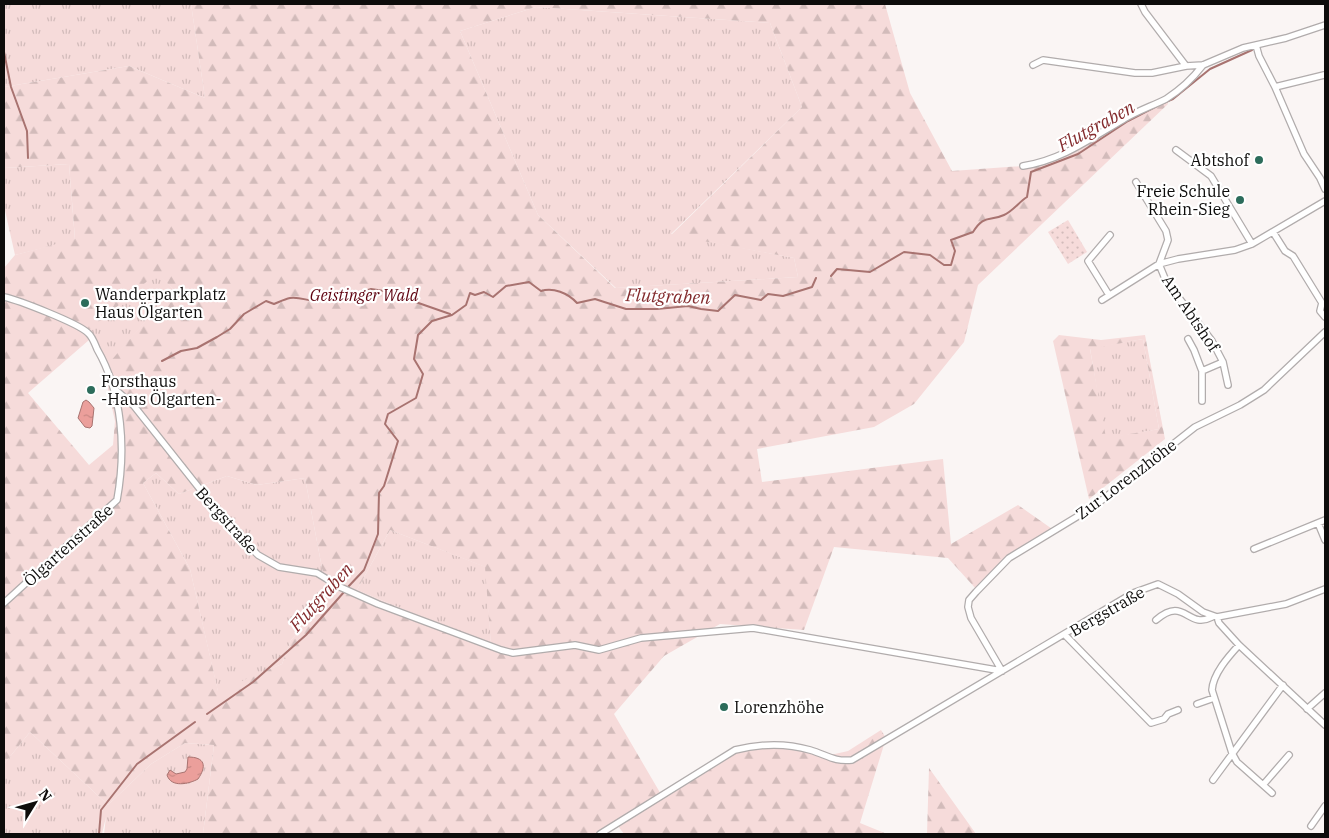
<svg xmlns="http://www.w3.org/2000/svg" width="1329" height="838" viewBox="0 0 1329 838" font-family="'IBM Plex Serif',serif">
<defs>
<pattern id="grass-tufts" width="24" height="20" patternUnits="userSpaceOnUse" patternTransform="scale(1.25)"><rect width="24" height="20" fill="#f6dbda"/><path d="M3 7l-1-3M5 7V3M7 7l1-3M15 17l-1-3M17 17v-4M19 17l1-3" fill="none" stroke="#d2bbba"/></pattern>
<pattern id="forest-firs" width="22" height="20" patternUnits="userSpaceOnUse" patternTransform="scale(1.25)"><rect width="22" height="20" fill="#f6dbda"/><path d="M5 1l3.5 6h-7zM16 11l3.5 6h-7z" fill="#d2bbba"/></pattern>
<pattern id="park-dots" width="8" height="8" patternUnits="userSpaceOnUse" patternTransform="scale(1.25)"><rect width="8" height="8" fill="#f6dbda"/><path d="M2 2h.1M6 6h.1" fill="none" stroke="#d2bbba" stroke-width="1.8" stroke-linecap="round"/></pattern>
<pattern id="water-ripples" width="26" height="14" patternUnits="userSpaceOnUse" patternTransform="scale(1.25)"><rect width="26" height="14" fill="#eb9f9b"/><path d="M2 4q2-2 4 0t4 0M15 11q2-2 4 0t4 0" fill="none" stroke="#c88884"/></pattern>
</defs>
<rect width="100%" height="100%" fill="#faf5f4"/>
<!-- grass -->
<path fill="url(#grass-tufts)" d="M4,4H191L205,98L129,66L4,87Z
M536,7L770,23L802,107L671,234L794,258L798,277L616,288L538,215L460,31Z
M69,164L75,240L15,255L4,206V168Z
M157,272L173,289L109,364L88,330Z
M1143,339L1159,429L1105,439L1090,348Z
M156,473L179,494L227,476L257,485L305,478L328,600L291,640L282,664L218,692L190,569L143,483Z
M390,530L486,567L491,646L357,590Z
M30,732L108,805L151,764L185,743L214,745L203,834H104L106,817L102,834H4V764Z"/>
<!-- forest -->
<path fill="url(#forest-firs)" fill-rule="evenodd" d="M191,4H885L910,93L952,171L1037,165L1165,99L1168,104L978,285L964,342L914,404L874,427L757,449L762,482L943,459L951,544L1018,505L1055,531L1009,558L977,590L948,558L834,547L804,630L720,624L664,656L614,714L662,796L718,759L755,745L801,749L826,756L848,751L881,730L886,738L860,823L887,834H624L618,826L603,834H203L214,745L185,743L151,764L108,805L30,732L4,764V268L15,255L75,239L69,164L4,168V87L129,66L205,98ZM536,7L770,23L802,107L671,235L794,258L798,277L615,288L538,215L460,31ZM157,273L173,289L109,363L89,330ZM89,340L102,363L115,421L113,445L89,465L28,393ZM156,473L179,494L227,476L257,485L305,478L328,600L291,640L282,664L218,691L190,569L143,483ZM390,530L485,567L491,646L357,590Z
M1059,335L1101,340L1145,335L1165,439L1089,499L1053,341ZM1143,339L1159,429L1106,438L1090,349Z
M929,768L976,834H927Z"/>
<!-- park -->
<path fill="url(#park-dots)" d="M1068,220L1087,252L1068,264L1048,232Z"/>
<!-- water -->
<path fill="url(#water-ripples)" stroke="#a87370" d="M86,400L89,402L94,408L92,426L90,428L85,427L78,418L83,402Z
M188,757C205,757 207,766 198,779C189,784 171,788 167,775L170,770L176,774L185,772L187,769Z"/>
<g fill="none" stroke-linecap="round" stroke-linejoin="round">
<!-- stream -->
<path stroke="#a87370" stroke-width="2" d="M4,52L11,87L27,131L28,158
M1161,104L1173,99L1210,69L1252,50
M831,276L837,269L870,272L904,252L930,255L944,265H951L955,251L951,240L973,232C984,214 989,222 1004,215C1013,211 1019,202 1027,197L1031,172L1078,154L1128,121L1157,106
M162,361L181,351L197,348L217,337L230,329L244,314L266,301L274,304C279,302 285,299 290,298C308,296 314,309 332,291L347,297L371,289L384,291L450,314
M347,588L364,570L378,534L379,493L384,486L398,441L385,424L388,414L416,398L423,374L414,359L418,335L432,321L452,315L466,305L470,293L475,295L484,292L493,297L506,286L529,282L541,291C553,287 568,293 577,303L595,299L626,309H657L688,306L701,309L718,311L735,295L761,300L768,294L783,296L812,287L816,278
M207,714L253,682L306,635L344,592
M99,834L101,810L137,764L195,722"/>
<defs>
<path id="minor" d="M1141,4L1145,12L1186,66
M1256,45L1259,56L1275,87L1304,154L1320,178L1325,189
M1033,65L1043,60L1135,73H1152L1186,66L1203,65L1243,48L1286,38L1325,25
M1275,87L1324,75
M1176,150L1211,176L1252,244
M1023,166C1062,160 1091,138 1124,119C1137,111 1152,106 1166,99C1180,90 1193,78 1203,65
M1136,182L1166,231L1168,240L1159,264L1166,281L1212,341L1223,362L1202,371L1194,350L1188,339
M1273,232L1285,251L1293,256L1322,303L1320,311L1325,317
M1109,295L1088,261L1110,235
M4,297C18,300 78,323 88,333C92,336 95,344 97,349C123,394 126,450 117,500L4,603
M1102,300L1159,264L1178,259L1235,250L1252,244L1325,201
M1223,362L1228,385
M1202,371V401
M116,390L134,406L230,527L258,555L279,567L317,573L340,587L378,604L501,650L513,653L575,645L599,650L641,638L753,628L1002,671
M1318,523L1325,540
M1254,549L1325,520
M1217,617L1219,623L1239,645L1325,725
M1156,620C1185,595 1187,630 1212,617
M1065,635L1151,723L1164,719L1168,714L1178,710
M1239,645C1228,657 1213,674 1212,690L1232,753L1237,762L1263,785L1289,755
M1002,671L971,618L968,607L969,600L976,592L1009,558L1093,507L1195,427L1240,405L1264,390L1325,332
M1197,704L1214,698
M1307,709L1325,693
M1213,780L1283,685
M1263,785L1272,793
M1311,826L1325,806
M600,834L735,750C759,744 786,743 810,750C827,755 834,762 852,760L1133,593L1158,584L1178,594L1203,612L1217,617L1286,604L1325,589"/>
</defs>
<!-- minor casing -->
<use href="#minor" stroke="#b1acac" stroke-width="8"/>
<!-- minor -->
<use href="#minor" stroke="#fff" stroke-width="5.5"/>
</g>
<!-- markers -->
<g fill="#2c6c5b" stroke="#fff" stroke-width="2">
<circle cx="1259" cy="160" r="5"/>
<circle cx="1240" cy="200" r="5"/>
<circle cx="85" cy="303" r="5"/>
<circle cx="91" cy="390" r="5"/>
<circle cx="724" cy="707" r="5"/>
</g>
<g text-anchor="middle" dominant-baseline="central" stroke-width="4.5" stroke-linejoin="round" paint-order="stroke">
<!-- poi labels -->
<g font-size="16" fill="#0d0c0b" stroke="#fff" text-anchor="start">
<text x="1249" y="160" text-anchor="end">Abtshof</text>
<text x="1230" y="191" text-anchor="end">Freie Schule<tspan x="1230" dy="18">Rhein-Sieg</tspan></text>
<text x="95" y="294">Wanderparkplatz<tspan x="95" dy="18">Haus Ölgarten</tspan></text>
<text x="101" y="381">Forsthaus<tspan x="101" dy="18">-Haus Ölgarten-</tspan></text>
<text x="734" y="707">Lorenzhöhe</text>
</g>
<!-- park labels -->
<g font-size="16" font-style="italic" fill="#5e020f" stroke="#fff">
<text x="364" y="295">Geistinger Wald</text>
</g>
<!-- street labels -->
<g font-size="16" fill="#0d0c0b" stroke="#fff">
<text transform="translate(1191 313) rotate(56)">Am Abtshof</text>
<text transform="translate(1126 479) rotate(-37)">Zur Lorenzhöhe</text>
<text transform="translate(227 520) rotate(48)">Bergstraße</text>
<text transform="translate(68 545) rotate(-42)">Ölgartenstraße</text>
<text transform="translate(1107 611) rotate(-30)">Bergstraße</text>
</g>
<!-- water labels -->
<g font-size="18" font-style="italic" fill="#842c2e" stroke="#fff">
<text transform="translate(1096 126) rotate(-29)">Flutgraben</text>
<text transform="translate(668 296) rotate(2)">Flutgraben</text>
<text transform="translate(321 597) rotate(-48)">Flutgraben</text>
</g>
</g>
<!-- border -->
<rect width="1329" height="838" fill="none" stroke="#0d0c0b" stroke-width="10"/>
<!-- north arrow -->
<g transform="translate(35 803) rotate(53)" stroke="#ffffff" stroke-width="4" paint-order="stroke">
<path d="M0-4L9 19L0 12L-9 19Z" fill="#0d0c0b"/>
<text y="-8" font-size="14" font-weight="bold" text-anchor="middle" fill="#0d0c0b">N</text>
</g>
</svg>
